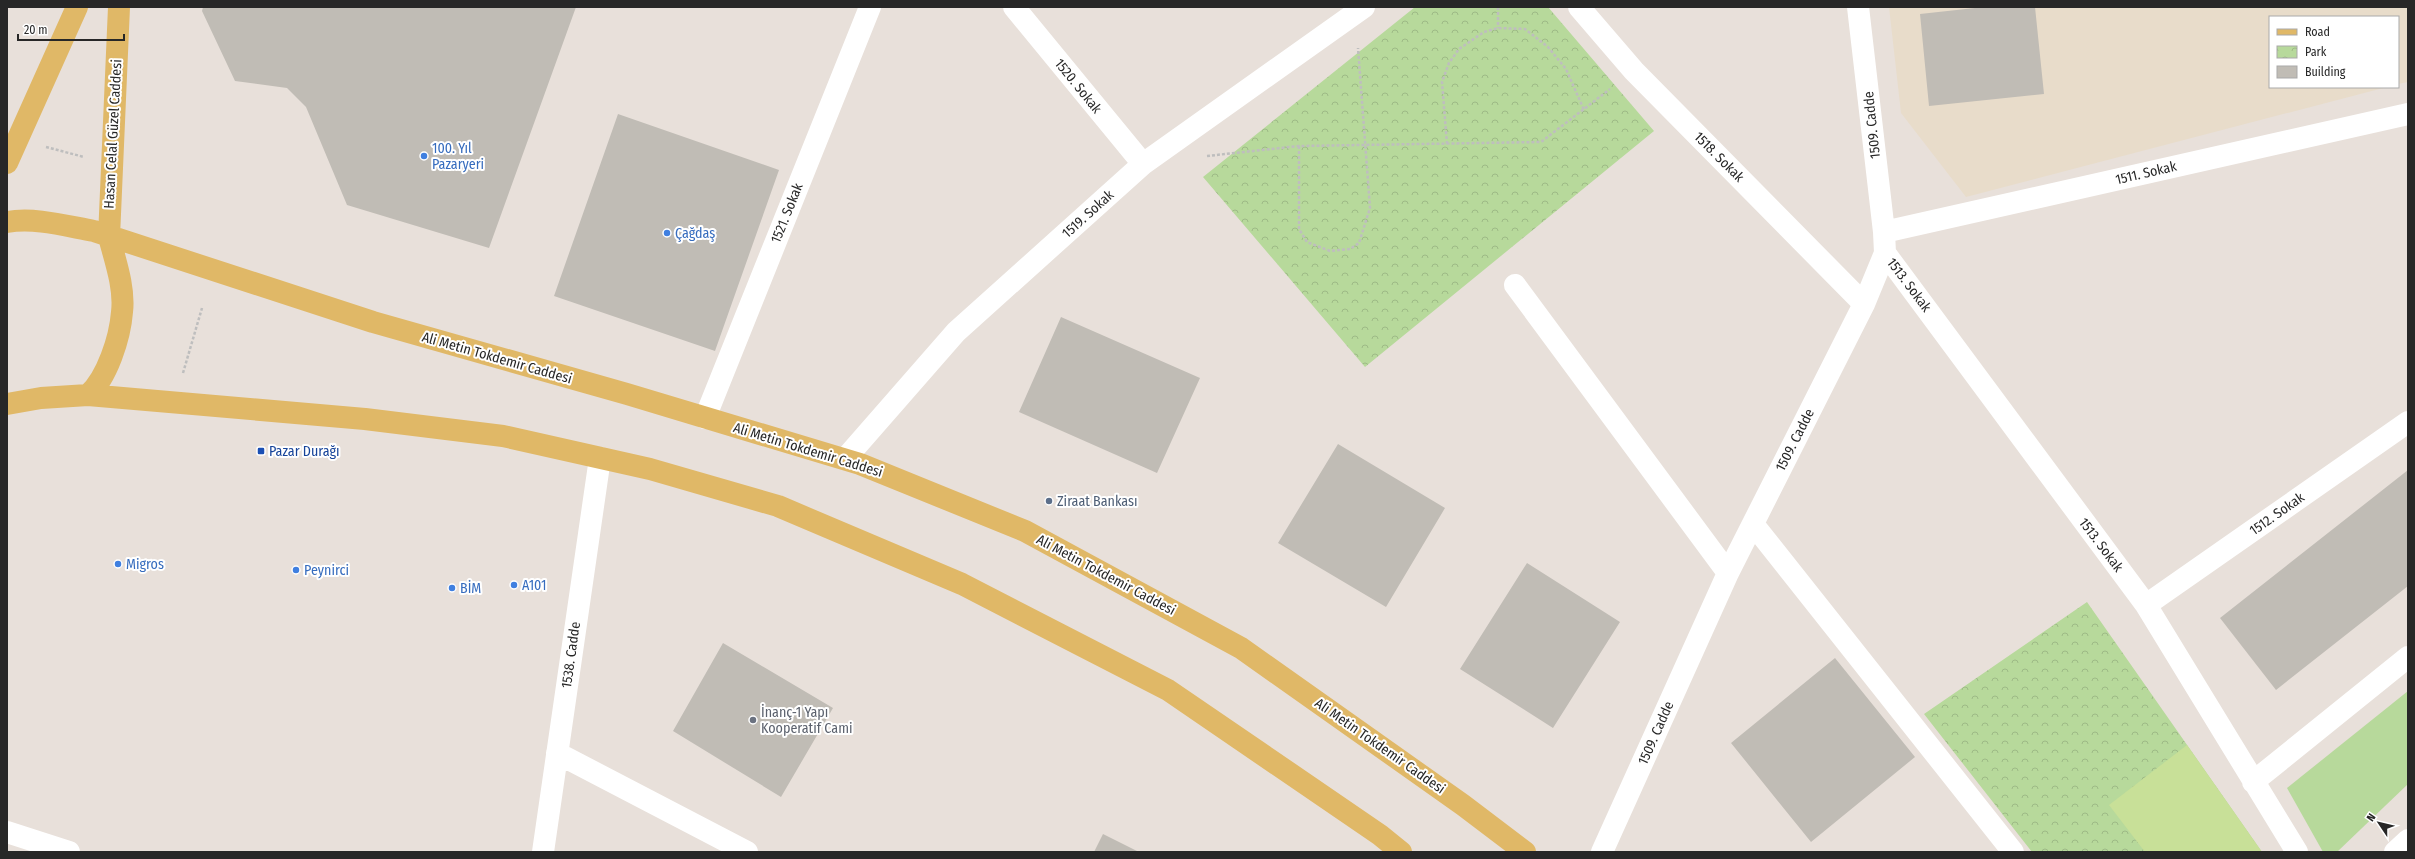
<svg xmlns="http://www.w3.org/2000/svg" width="2415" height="859" viewBox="0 0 2415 859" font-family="'Fira Sans Condensed',sans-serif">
<defs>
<pattern id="park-crowns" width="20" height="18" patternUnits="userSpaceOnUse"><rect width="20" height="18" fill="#b7d99b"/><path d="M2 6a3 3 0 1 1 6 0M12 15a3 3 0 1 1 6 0" fill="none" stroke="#9dba86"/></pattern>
</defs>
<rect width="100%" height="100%" fill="#e8e0da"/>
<!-- education -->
<path fill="#e8dcca" d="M1889,7H2408V82L2398,84V17H2270V87H2387L1966,197L1901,113Z"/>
<!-- grass -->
<path fill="#b7d99b" d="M2408,691V784L2337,852H2323L2287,788Z"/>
<!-- park -->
<path fill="url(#park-crowns)" d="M1415,7H1548L1654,131L1365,367L1203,177Z
M2087,602L2262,852H2032L1924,714Z"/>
<!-- pitch -->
<path fill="#c8e098" d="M2187,745L2262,852H2145L2109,805Z"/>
<!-- building -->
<path fill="#c0bcb5" d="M203,7H576L489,248L347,205L306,107L287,88L235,81L202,11Z
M1984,7H2035L2044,94L1929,106L1920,14Z
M618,114L779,170L715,351L554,296Z
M1061,317L1200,378L1157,473L1019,412Z
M1338,444L1445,508L1386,607L1278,543Z
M2408,470V586L2276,690L2220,618Z
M1527,563L1620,622L1553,728L1460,669Z
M723,643L833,708L781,797L673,731Z
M1835,658L1915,757L1811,842L1731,743Z
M1103,834L1139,852H1094Z"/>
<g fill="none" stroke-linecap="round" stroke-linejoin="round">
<!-- path -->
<path stroke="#bebebe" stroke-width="2.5" stroke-dasharray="3 2" stroke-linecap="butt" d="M1498,7V28
M1447,144L1442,82L1449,63L1459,49L1484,32L1498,28L1525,29L1548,47L1566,69L1584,110
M1299,146V229L1307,242L1330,251L1350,249L1359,243L1370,208L1358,48
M46,147L84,157
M1207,156L1299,146L1541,142L1610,89
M183,373L202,308"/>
<!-- minor -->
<path stroke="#fff" stroke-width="22" d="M1014,7L1143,164
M1579,7L1634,71L1864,304
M1884,232L2408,114
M1885,253L2146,605L2297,852
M1515,285L1728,573
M705,418L870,7
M845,459L956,332L1143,164L1364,7
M1753,524L2013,852
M2146,605L2408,422
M557,753L747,852
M2253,782L2408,657
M7,832L69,852
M543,852L600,458
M1602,852L1728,573L1864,304L1885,253L1884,232L1858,7
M2395,852L2408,840"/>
<!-- major -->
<path stroke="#e0b867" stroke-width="22" d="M7,163L77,7
M7,222C35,217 66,226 94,231L373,322L627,394L860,464L1025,531L1241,648L1463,805L1525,852
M88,395C107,378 120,338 122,312C125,288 115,260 109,237L119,7
M7,404L41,398L88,395L365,419L503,436L650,469L778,506L962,584L1168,690L1380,835L1401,852"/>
</g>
<!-- markers -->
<g fill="#3f7fe0" stroke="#fff" stroke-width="1.5">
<circle cx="424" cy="156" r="4"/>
<circle cx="667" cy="233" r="4"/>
<circle cx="118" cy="564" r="4"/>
<circle cx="296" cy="570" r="4"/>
<circle cx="514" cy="585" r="4"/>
<circle cx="452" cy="588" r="4"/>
</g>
<rect fill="#1a4fb4" stroke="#fff" stroke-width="1.5" x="257" y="447" width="8" height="8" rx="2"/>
<circle fill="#5c6f8a" stroke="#fff" stroke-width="1.5" cx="1049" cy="501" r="4"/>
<circle fill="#6b7280" stroke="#fff" stroke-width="1.5" cx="753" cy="720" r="4"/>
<g text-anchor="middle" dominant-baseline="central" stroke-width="4" stroke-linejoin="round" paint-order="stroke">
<!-- street labels -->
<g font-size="14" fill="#272727" stroke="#fff">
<text transform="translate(1078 86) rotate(51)">1520. Sokak</text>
<text transform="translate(1872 125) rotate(-96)">1509. Cadde</text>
<text transform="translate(113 134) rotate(-87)">Hasan Celal Güzel Caddesi</text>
<text transform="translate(1719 157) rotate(45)">1518. Sokak</text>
<text transform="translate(2146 173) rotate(-13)">1511. Sokak</text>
<text transform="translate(787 213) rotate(-68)">1521. Sokak</text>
<text transform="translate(1088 214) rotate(-42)">1519. Sokak</text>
<text transform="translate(1909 285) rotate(53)">1513. Sokak</text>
<text transform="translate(497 358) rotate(16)">Ali Metin Tokdemir Caddesi</text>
<text transform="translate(1795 440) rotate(-63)">1509. Cadde</text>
<text transform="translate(808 450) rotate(17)">Ali Metin Tokdemir Caddesi</text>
<text transform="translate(2277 514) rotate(-35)">1512. Sokak</text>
<text transform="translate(2101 545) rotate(53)">1513. Sokak</text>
<text transform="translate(1106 575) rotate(28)">Ali Metin Tokdemir Caddesi</text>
<text transform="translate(571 655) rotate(-82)">1538. Cadde</text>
<text transform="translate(1656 733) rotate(-66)">1509. Cadde</text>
<text transform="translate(1380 746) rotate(35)">Ali Metin Tokdemir Caddesi</text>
</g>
<!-- shop labels -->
<g font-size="14" fill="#366cbe" stroke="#fff" text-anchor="start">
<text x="432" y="148">100. Yıl<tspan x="432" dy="16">Pazaryeri</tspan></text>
<text x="675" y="233">Çağdaş</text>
<text x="126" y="564">Migros</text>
<text x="304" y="570">Peynirci</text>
<text x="522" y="585">A101</text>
<text x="460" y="588">BİM</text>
</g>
<!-- transit labels -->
<g font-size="14" fill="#164399" stroke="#fff" text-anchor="start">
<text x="269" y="451">Pazar Durağı</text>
</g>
<!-- service labels -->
<g font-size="14" fill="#4e5e75" stroke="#fff" text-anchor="start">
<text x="1057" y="501">Ziraat Bankası</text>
</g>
<!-- worship labels -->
<g font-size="14" fill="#5b616d" stroke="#fff" text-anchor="start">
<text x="761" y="712">İnanç-1 Yapı<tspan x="761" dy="16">Kooperatif Cami</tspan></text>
</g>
</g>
<!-- border -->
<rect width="2415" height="859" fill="none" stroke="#272727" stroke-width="16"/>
<!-- legend -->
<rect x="2269" y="16" width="130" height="72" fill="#ffffff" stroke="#a9a9a9"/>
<rect x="2277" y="29" width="20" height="6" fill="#e0b867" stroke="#a9a9a9"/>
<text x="2305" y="36" font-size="12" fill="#272727">Road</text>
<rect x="2277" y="46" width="20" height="12" fill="url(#park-crowns)" stroke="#a9a9a9"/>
<text x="2305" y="56" font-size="12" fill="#272727">Park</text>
<rect x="2277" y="66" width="20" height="12" fill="#c0bcb5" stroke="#a9a9a9"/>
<text x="2305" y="76" font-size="12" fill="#272727">Building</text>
<!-- north arrow -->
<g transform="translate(2379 823) rotate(305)" stroke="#ffffff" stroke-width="3" paint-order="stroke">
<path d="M0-3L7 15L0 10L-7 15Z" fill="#272727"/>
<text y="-6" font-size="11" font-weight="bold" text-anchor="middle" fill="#272727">N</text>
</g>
<!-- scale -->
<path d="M18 34v6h106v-6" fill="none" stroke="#272727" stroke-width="2"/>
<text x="24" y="34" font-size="12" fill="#272727" stroke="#ffffff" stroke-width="3" paint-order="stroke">20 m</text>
</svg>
